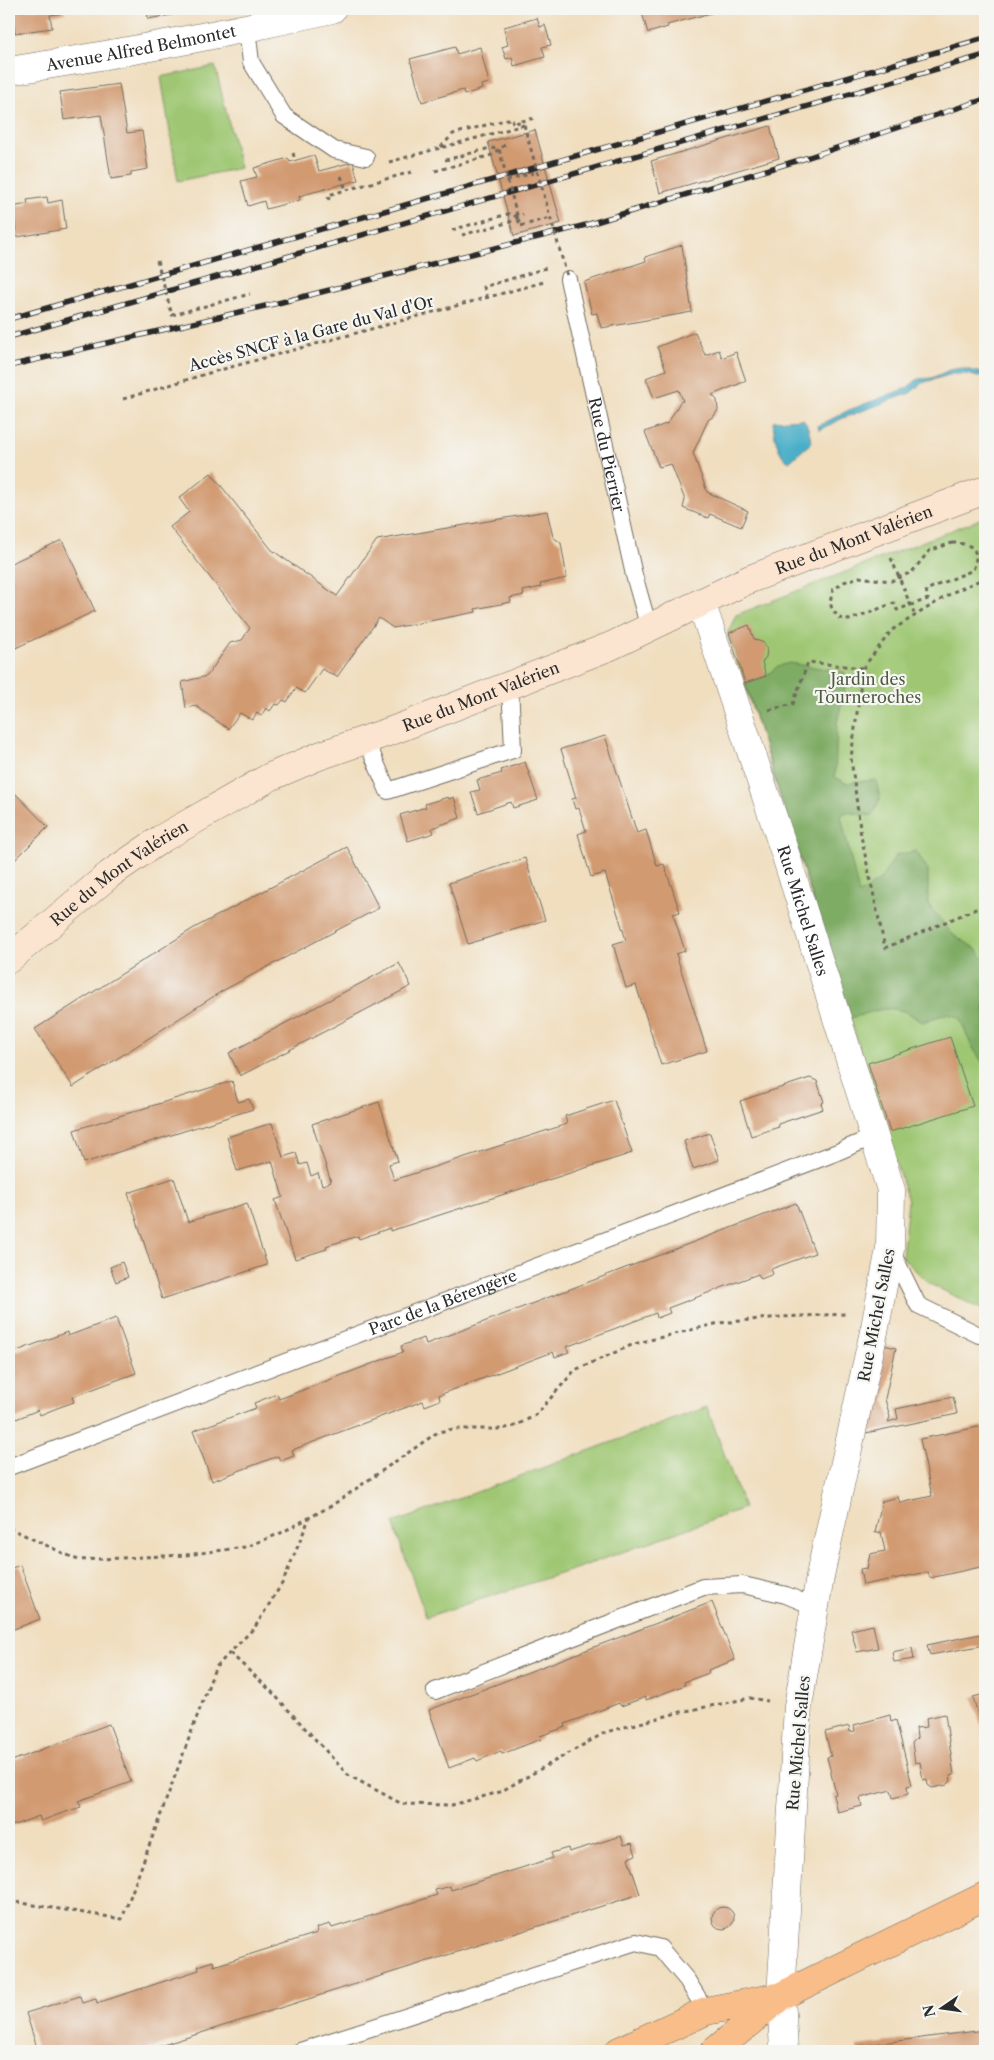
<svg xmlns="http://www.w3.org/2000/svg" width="994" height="2060" viewBox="0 0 994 2060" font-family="'Libre Caslon Text',serif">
<rect width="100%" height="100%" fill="#f6f6f2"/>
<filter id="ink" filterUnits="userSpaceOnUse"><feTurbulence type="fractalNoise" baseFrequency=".02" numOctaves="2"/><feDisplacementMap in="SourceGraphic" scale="10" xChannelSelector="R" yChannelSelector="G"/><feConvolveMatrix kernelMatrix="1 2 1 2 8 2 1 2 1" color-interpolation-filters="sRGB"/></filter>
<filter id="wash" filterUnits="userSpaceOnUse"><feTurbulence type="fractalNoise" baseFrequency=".0096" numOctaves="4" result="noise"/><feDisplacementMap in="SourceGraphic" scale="20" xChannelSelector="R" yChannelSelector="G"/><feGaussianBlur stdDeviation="1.12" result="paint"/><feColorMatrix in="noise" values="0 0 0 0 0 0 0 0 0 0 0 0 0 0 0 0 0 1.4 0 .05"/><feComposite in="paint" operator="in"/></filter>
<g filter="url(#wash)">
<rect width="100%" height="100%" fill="#f0debf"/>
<!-- green -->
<path fill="#9fc773" stroke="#65794f" d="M215,66L240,168L178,181L161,77Z
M985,517V1311L928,1283L902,1257L908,1201L728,632L736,615Z
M707,1407L744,1508L581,1567L426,1617L393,1523Z"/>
<!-- forest -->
<path fill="#7fac65" stroke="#556c48" d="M790,663L844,672L847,679L837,723L835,777L846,783L876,780L880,799L872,816L846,812L841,816L859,894L880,880L896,855L916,851L928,870V904L951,933L976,949L985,960V1066L971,1045L959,1017L946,1014L922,1022C893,1000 882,1010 850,1018L745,683L766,676L778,666Z"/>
<!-- water -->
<path fill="#49afc8" stroke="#3a6d7a" d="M961,368L981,373L985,372V375L978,377L966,374H952L922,383L910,393L843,418L819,430L818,426L849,410L907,388L918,379L932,378L949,370Z
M803,419L807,425L812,442L789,462C777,454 774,434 773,421Z"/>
<g id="blocks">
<!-- building -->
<path fill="#d19a71" d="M11,9H64L65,13L50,15L52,28L15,33Z
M147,9H181L182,13L148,19Z
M638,9H725L667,25L668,27L648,33L642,13L640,14Z
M537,18L540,27L545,25L551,45L542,47L545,57L514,66L512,57L506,59L502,47L508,45L504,27Z
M455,47L457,54L480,47L489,83L481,85L482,89L464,95L463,90L422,102L410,59Z
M119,84L127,133L142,131L148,169L131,172V176L111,179L101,115L64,120L60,92Z
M770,126L779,158L660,193L651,161Z
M535,130L561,223L514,236L488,142Z
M314,155L319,171L353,162L358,180L299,196L300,200L266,209L264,201L248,206L241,181L257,177L254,168L288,158L290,162Z
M47,197L48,203L62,200L66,229L17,237L12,207L28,204L27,200Z
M682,245L692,312L601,328L597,313L592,314L584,282L646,261L645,257Z
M695,332L705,355L719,350L722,358L736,352L746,381L712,395L717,400L718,410L714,416L708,420L693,453L707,492L748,511L741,527L710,514L708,518L683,508L685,500L671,464L659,467L645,432L668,423L680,402L683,401L679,390L654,398L646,378L666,370L657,347Z
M211,473L272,550L337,596L377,540L547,511L553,537L561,543L567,578L540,584L541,587L523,591L524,595L510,598L511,602L475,609L476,612L393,628L379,618L337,677L322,669L305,693L296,688L287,702L283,700L279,705L275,704L270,711L266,708L261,716L257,713L252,720L240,713L228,729L196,706L186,708L182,682L207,676L230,643L242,640L250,628L170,527L189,512L179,498Z
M62,540L95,611L9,651V564Z
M749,625L754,639L764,643L767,649L766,657L762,662L766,676L745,683L729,633Z
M605,736L637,833L646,830L657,866L664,864L680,912L673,914L685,951L676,954L707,1051L661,1065L636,985L626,988L613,944L626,940L605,873L591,877L578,834L586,831L579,808L575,809L572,799L576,798L561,749Z
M525,762L538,800L513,808L511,802L478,813L471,792L480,790L477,780L502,773L501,770Z
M9,787L48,827L9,866Z
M448,797L449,799L454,797L460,818L432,828L434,833L408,841L400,815L426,807L425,804Z
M347,847L379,908L222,991L73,1087L35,1029L194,928Z
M525,858L545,920L468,944L449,883Z
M399,963L411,986L240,1076L229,1053Z
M950,1037L973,1106L890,1132L868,1063Z
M810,1078L817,1081L824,1102L821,1103L823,1109L778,1124L779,1127L751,1136L740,1101Z
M232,1081L238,1102L249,1099L253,1109L84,1163L74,1130Z
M614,1100L632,1153L390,1231V1228L359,1239L358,1236L326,1246L327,1249L295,1259L275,1200L283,1197L272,1161L237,1171L227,1137L272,1123L283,1157L296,1153L300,1165L307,1163L311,1176L318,1173L322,1185L331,1182L312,1124L379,1102L398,1161L389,1164L394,1180L567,1124L565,1116Z
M710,1133L719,1160L693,1169L684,1141Z
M174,1178L188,1222L247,1203L267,1265L162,1299L128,1193Z
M796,1203L815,1253L771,1269L773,1274L761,1279L758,1274L668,1308L670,1313L657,1318L656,1313L566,1347L569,1352L555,1357L553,1352L439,1395L440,1400L425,1406L423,1401L292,1450L294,1456L280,1461L278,1456L212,1481L193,1431L256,1408L254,1403L277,1394L279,1399L403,1352L401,1346L409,1343L424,1338L426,1344Z
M122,1262L128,1277L116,1282L110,1267Z
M116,1318L136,1373L72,1397L74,1402L57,1408L40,1415L38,1410L9,1422V1354L67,1332L68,1336Z
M880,1344L896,1348L885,1399L890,1417L888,1422L898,1419L896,1409L953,1397L957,1414L861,1434Z
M983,1426L985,1438V1566L930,1578L928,1572L863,1585L860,1569L867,1568L870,1554L885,1551L881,1532L875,1533L882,1501L898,1497L900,1503L932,1496L920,1439Z
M20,1565L40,1619L9,1631V1569Z
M712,1602L735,1660L708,1670L709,1673L684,1682L685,1685L646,1700V1697L621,1706L619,1703L565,1724L566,1727L540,1736L541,1739L502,1754L501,1751L477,1761L475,1758L449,1768L429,1710Z
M873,1625L878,1648L857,1652L851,1630Z
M985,1633V1645L930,1655L927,1645Z
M912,1648L914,1659L894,1662L892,1652Z
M985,1694V1739L973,1697Z
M945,1714L954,1775L950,1776L951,1781L947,1785L932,1788L928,1785L927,1779L923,1780L920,1762L915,1763L912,1743L917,1738L916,1728L927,1727L926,1718Z
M890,1715L891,1722L896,1720L912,1785L907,1786L908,1794L893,1798L891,1790L860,1798L862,1806L837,1812L833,1795L836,1794L827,1757L831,1756L825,1732L849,1726L850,1732L855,1731L854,1725Z
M109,1724L131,1782L78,1801L81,1807L60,1814L41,1821L39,1816L9,1827V1762Z
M621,1836L624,1845L632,1843L636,1855L628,1858L640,1894L144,2051H38L26,2013L80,1996L82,2003L96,1999L97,2003L199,1970L198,1966L213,1961L214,1966L317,1933L316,1928L330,1924L332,1928L437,1895L435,1890L450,1886L451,1890L553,1858L551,1853L568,1848L569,1852Z
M712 1918a11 11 0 1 1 22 0a11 11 0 1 1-22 0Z
M985,2030V2051H857V2046Z"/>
</g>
</g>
<g filter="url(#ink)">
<use href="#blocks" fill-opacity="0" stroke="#706a5f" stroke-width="1"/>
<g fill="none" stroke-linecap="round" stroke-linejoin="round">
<defs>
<g id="lane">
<path d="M247,29L251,62L284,116L334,150L366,157"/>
<path id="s1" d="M568,279L634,575L649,628"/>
<path d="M366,740L388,791L513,750L510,684"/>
<path d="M891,1250L918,1305L979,1335H985"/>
<path id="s2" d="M9,1467L835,1153L875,1136"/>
<path d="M435,1691L703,1587L743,1585L786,1595L815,1607"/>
<path d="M300,2051L636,1942L660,1948L687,1980L706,2011"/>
</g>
<g id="street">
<path id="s3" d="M9,71C118,54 225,34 332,9"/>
<path id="s4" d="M701,602L785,853L891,1190L890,1249L875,1327L821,1571L798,1706L781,1996L784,2051"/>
</g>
<g id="secondary">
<path id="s5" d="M9,959L110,874L161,839L270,777L319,756L394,730L611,646L750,579L985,490"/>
</g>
<path id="primary" d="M619,2051L706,2011L777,1997
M715,2051L781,1996L985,1896"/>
</defs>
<!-- lane casing -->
<use href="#lane" stroke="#706a5f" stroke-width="18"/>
<!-- street casing -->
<use href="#street" stroke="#706a5f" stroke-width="29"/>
<!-- secondary casing -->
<use href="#secondary" stroke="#706a5f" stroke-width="29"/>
<!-- primary casing -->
<use href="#primary" stroke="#706a5f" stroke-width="29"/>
<!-- path -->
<path stroke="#706a5f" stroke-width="3" stroke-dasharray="4 4" stroke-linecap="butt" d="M441,147L453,134L512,118L513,124L522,121
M293,153L295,160
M389,162L524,125L522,121L535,118
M435,171L492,155L499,149L490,148L442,161
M341,176L346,190
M507,180L537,172
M329,200L328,195L415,171
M452,230L508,214L517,216
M462,235L510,222L523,214
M157,261L172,315L250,294
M487,298L484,287L546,268
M123,399L209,373L544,282
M952,543C972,543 981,549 973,570L926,590L928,599L897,610L894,603L849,620L839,618L832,609L830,602L833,590L844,582L859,577L891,581L912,572L929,551Z
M891,558L915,616
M863,668L892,630L953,592L985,578
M769,710L793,704L808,662L863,668L851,758L861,836L885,948L985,905
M9,1528L78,1560L186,1555L245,1547L279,1534L331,1506L438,1432L453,1429H501L515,1426L536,1415L575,1370L634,1344L719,1323L781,1317L847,1314
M230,1653L271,1691L348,1775L402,1804L452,1805L500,1792L606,1732L681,1712L750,1698L768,1701
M9,1901L122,1919L215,1668L255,1627L283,1582L309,1519"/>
<!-- lane -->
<use href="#lane" stroke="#fff" stroke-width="16"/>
<!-- street -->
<use href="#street" stroke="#fff" stroke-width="28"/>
<!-- secondary -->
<use href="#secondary" stroke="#fce5d0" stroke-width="28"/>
<!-- primary -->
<use href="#primary" stroke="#f8bd89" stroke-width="28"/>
<defs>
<path id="rail" d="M9,319L985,38
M9,337L985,55
M9,366L278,303L586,225L806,158L985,99"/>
</defs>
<!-- rail casing -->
<use href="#rail" stroke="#2b2b2b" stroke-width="5.5"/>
<!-- rail -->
<use href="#rail" stroke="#f6f6f2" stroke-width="4" stroke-dasharray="11" stroke-linecap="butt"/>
<!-- path-bridge -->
<path stroke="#706a5f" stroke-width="3" stroke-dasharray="4 4" stroke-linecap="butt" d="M524,125L568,279
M505,145L499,149L520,226L550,218"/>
</g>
</g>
<g text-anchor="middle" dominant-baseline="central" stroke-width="4.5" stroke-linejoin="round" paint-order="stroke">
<!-- street labels -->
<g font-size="16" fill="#2b2b2b" stroke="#f6f6f2">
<text stroke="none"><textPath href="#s3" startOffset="134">Avenue Alfred Belmontet</textPath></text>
<text transform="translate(311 333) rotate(-15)">Accès SNCF à la Gare du Val d'Or</text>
<text stroke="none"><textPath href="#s1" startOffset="180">Rue du Pierrier</textPath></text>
<text stroke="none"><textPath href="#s5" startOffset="950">Rue du Mont Valérien</textPath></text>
<text stroke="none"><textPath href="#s5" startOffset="545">Rue du Mont Valérien</textPath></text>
<text stroke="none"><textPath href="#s5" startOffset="140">Rue du Mont Valérien</textPath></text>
<text stroke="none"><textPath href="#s4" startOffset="325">Rue Michel Salles</textPath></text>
<text stroke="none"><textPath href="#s2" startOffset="464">Parc de la Bérengère</textPath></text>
<text transform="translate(876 1315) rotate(-79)">Rue Michel Salles</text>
<text transform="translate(798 1743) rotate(-85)">Rue Michel Salles</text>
</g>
<!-- park labels -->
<g font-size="16" fill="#4e5a41" stroke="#f6f6f2">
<text x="868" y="679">Jardin des<tspan x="868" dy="18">Tourneroches</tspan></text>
</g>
</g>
<!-- margin -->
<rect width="994" height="2060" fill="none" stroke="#f6f6f2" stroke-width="30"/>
<!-- north arrow -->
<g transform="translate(942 2008) rotate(257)" stroke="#f6f6f2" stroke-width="4" paint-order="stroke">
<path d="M0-4L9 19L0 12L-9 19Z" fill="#2b2b2b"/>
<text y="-8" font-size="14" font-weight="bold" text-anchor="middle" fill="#2b2b2b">N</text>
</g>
</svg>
